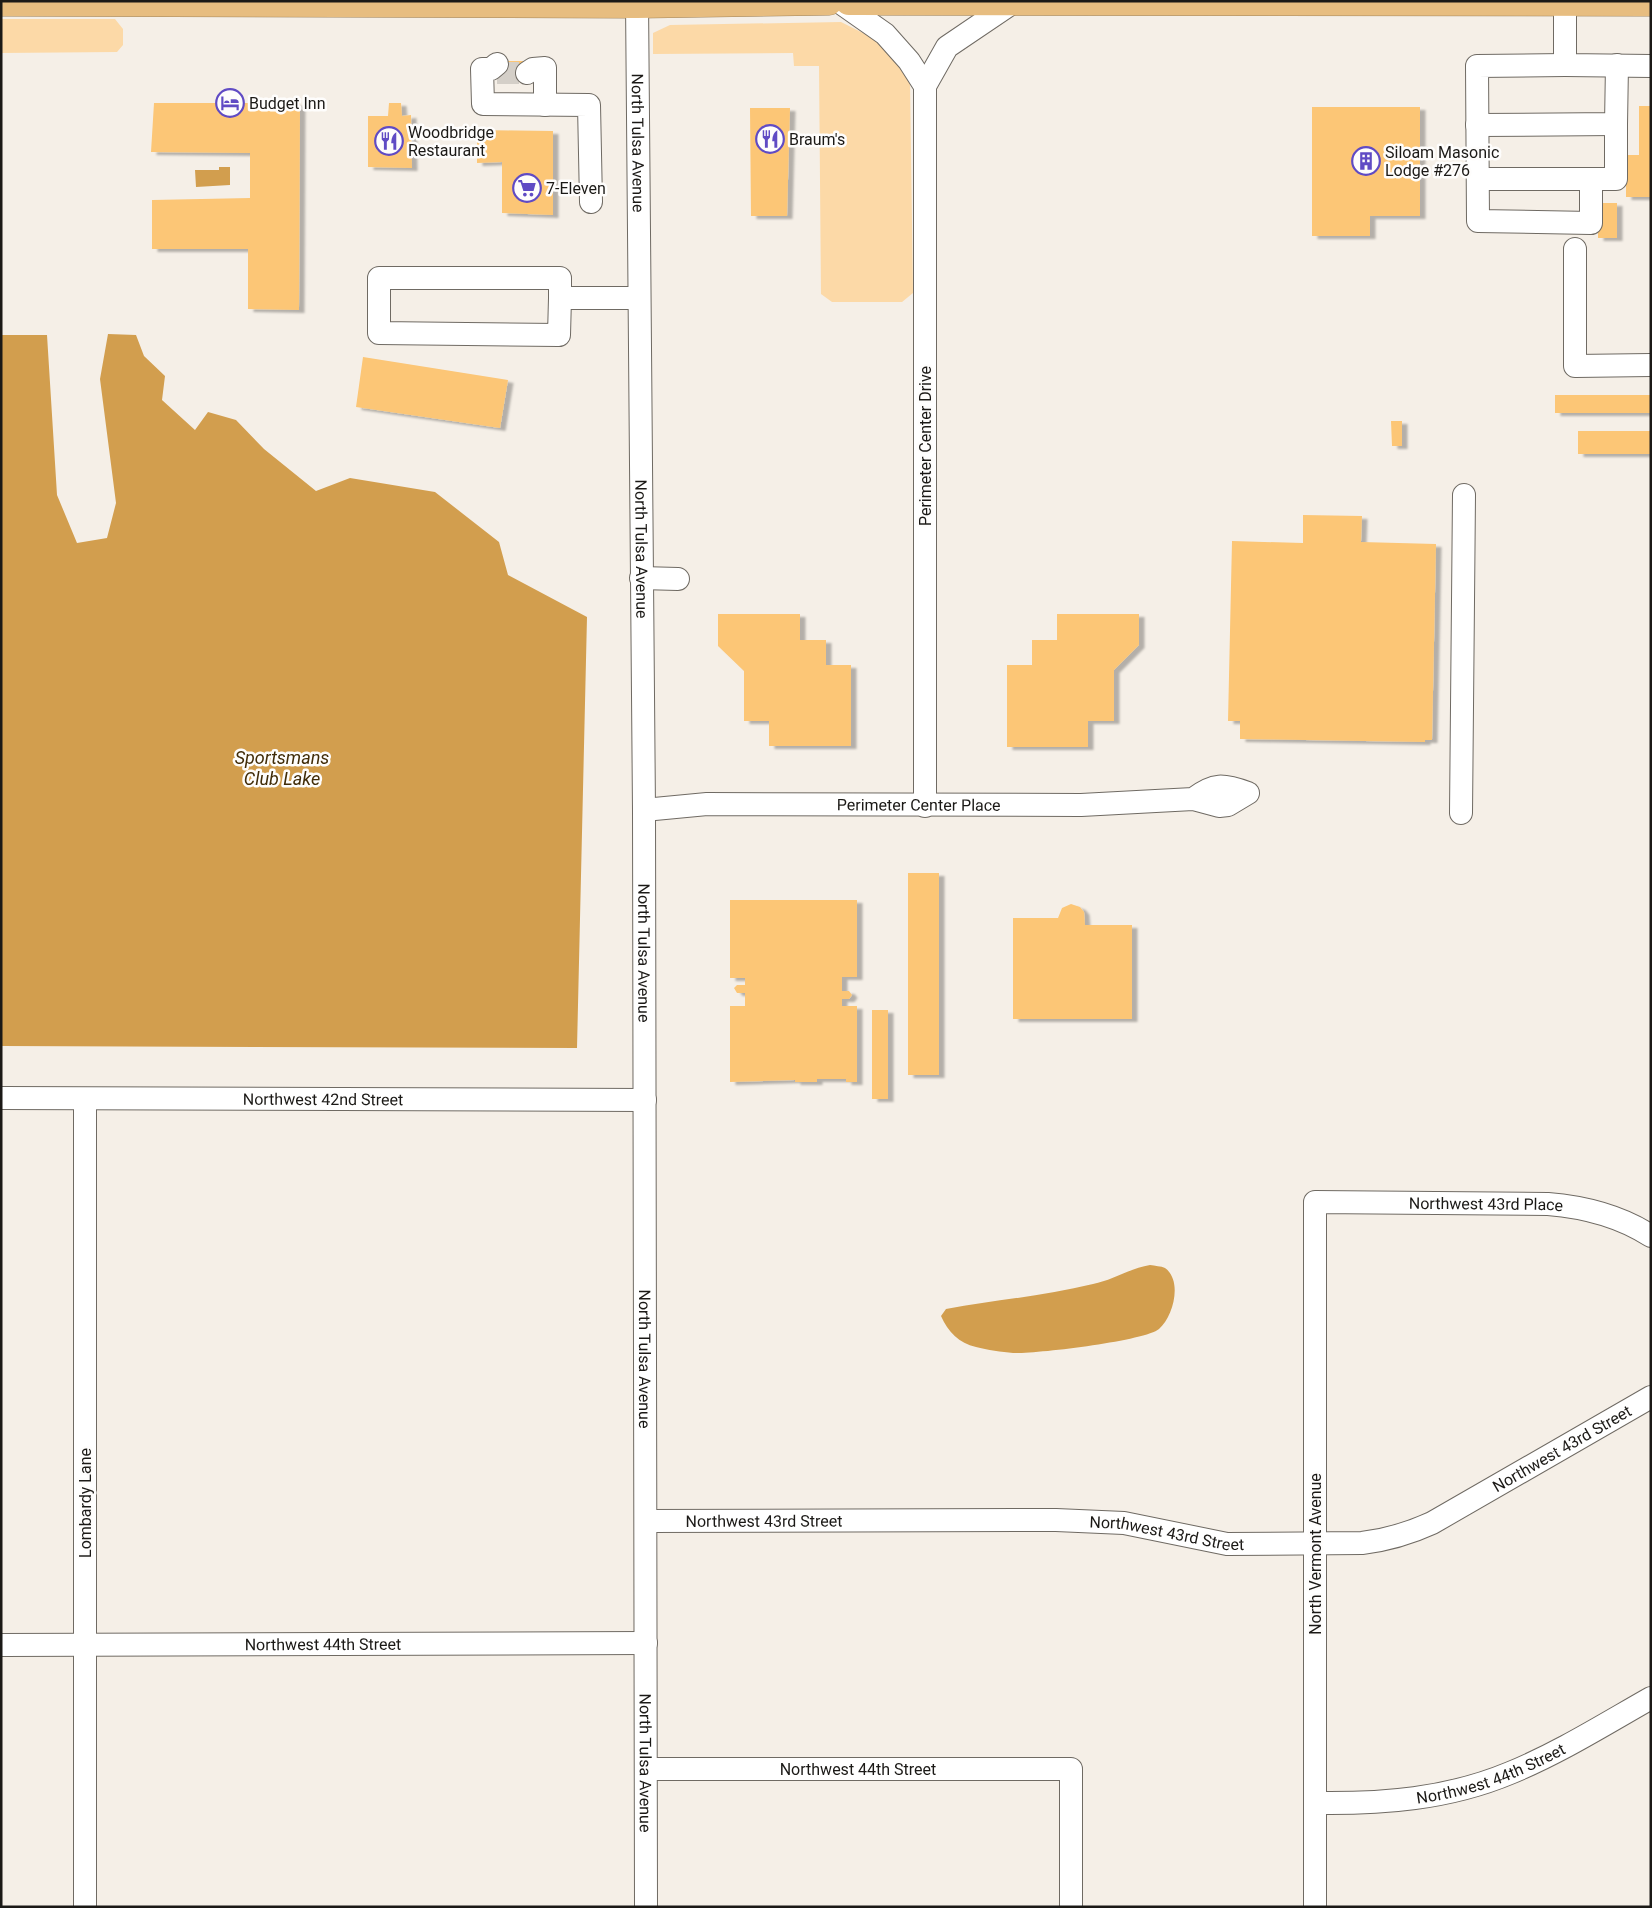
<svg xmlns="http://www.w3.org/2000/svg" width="1652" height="1908" viewBox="0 0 1652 1908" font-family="Roboto,sans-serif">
<defs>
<filter id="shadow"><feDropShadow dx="5.5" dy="3" stdDeviation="1" flood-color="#0004"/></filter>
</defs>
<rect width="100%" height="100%" fill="#f5efe7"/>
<!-- green -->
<path fill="#fcd9a7" d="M1,19H115L123,29V45L117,52L1,53Z
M841,22L881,42L910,82L913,293L902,302H832L821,294L819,66H794L793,53L653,54V33L670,25Z"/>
<!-- water -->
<path fill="#d29e4e" d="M219,167H230V185L196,187L195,170H219Z
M108,334L136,335L144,356L165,376L162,400L195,430L208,412L236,420L264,449L316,491L350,478L435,492L499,542L508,575L587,617L577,1048L1,1046V335H47L57,495L77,543L107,538L116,503L100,379Z
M1150,1265C1155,1266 1161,1266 1165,1268C1183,1281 1173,1317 1159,1329C1145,1341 1035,1354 1013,1353C1002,1352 987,1350 976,1347C959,1343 948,1332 941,1316L946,1309C995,1300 1044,1296 1093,1284C1113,1280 1131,1268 1150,1265Z"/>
<!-- building -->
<path fill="#fcc676" filter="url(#shadow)" d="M497,61H527V77H497Z
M154,103H300L299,310L248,309V249H152V200L250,198V153L151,152Z
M389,103H401L402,116L411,115L412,168L368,167V116H388Z
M1639,106H1651V197H1626V155H1639Z
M1312,107H1420V216H1370V236H1312Z
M750,108H790L787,216H751Z
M477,130L553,131V215L502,213V162L477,163Z
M1598,203H1617V238H1598Z
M363,357L508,380L500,428L356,407Z
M1555,395H1651V413H1555Z
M1391,421H1402V446H1392Z
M1578,431H1651V454H1578Z
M1303,515L1362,516L1361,542L1436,544L1432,740H1425V742L1240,739V721H1228L1232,541L1303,543Z
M718,614H800V640H826V665H851V746H769V721H744V671L718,646Z
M1057,614H1139V645L1114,670V721H1088V747H1007V665H1032V640H1057Z
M908,873H939V1075H908Z
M730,900H857V977H842V991H849L852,995L849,999H842V1006H857V1082H846V1079H817V1082H795V1080L730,1082V1006H745V993H737L734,988L737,985H745V978H730Z
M1071,904L1080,907L1084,912L1085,925H1132V1019H1013V918H1058L1062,908Z
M872,1010H888V1099H872Z"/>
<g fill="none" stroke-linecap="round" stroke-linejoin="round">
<!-- minor-tunnel -->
<path stroke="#d4cfc8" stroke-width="22" stroke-dasharray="22 11" stroke-linecap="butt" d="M497,73H527"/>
<defs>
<g id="minor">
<path id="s1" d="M637,1L644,810L646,1907"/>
<path d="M838,1L885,34L909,61L925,86"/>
<path d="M1565,1V65L1651,66"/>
<path d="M497,64L491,69H482L483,104L589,105L591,202"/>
<path d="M1565,65L1477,66L1478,221L1591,223V180"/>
<path d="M527,73L533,69L545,68V105"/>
<path d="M1477,125L1616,124L1617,65"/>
<path d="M1478,179H1616V124"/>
<path d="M1575,249V366L1651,365"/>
<path d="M560,298V278H379V333L559,335L560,298H639"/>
<path d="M641,578L678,579"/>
<path d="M925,806V86L947,47L1012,3"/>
<path id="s2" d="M644,810L707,804L1081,805L1193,799L1219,806L1228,805L1248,793C1223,784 1214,783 1193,799"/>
<path d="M1461,813L1464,495"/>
<path id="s3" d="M1,1098L645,1100"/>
<path id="s4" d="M646,1521L1056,1520L1124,1523L1227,1544L1362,1543C1387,1540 1408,1534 1432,1523L1651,1397"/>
<path id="s5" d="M1,1645L646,1643"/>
<path id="s6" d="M646,1769H1071V1907"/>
<path id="s7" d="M1316,1803C1382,1804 1448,1799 1510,1773C1559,1753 1605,1724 1651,1698"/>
<path d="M85,1907V1099"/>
<path id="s8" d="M1315,1907V1202L1548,1204C1585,1207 1620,1216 1651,1236"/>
</g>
<path id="highway" d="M849,1L1651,2
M1,2L637,4L829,1"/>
</defs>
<!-- minor casing -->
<use href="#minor" stroke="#6f6a63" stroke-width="24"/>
<!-- highway casing -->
<use href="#highway" stroke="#a0845b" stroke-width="29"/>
<!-- minor -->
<use href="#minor" stroke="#fff" stroke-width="22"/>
<!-- highway -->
<use href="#highway" stroke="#e7bd80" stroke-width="28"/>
</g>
<!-- icons -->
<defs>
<symbol id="hotel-ring" viewBox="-11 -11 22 22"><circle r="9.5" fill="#fefdfc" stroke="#604bc4" stroke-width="1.5"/><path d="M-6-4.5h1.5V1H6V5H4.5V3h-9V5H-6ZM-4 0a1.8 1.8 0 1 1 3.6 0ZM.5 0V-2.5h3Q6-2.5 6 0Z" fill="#604bc4"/></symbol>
<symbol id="restaurant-ring" viewBox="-11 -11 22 22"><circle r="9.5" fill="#fefdfc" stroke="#604bc4" stroke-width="1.5"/><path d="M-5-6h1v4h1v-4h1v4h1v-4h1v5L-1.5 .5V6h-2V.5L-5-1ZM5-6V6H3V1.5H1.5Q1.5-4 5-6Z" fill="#604bc4"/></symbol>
<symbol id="building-ring" viewBox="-11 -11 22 22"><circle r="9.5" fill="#fefdfc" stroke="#604bc4" stroke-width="1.5"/><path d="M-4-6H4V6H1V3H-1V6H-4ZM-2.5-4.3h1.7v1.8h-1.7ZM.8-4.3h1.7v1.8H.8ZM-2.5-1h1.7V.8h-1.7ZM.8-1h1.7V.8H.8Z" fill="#604bc4"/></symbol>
<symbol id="supermarket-ring" viewBox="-11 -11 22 22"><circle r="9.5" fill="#fefdfc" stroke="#604bc4" stroke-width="1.5"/><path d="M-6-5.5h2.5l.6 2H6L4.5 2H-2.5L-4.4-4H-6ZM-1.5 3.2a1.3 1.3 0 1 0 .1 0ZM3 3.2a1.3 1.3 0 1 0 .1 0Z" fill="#604bc4"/></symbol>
</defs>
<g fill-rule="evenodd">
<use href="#hotel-ring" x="214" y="87" width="32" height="32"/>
<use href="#restaurant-ring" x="754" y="123" width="32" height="32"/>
<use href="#restaurant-ring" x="373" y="125" width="32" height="32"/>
<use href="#building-ring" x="1350" y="145" width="32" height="32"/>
<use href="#supermarket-ring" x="511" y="172" width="32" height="32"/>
</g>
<g text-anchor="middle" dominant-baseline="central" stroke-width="5" stroke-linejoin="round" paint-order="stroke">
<!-- poi labels -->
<g font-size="16" fill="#1b1916" stroke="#fefdfc" text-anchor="start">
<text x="249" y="103">Budget Inn</text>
<text x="408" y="132">Woodbridge<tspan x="408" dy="18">Restaurant</tspan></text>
<text x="789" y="139">Braum's</text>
<text x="1385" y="152">Siloam Masonic<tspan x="1385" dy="18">Lodge #276</tspan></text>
<text x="546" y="188">7-Eleven</text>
</g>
<!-- street labels -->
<g font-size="16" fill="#1b1916" stroke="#fefdfc">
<text stroke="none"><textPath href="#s1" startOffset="142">North Tulsa Avenue</textPath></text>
<text transform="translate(925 446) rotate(-90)">Perimeter Center Drive</text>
<text stroke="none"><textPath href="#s1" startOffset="548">North Tulsa Avenue</textPath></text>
<text stroke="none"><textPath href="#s2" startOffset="275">Perimeter Center Place</textPath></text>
<text stroke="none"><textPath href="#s1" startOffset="952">North Tulsa Avenue</textPath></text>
<text stroke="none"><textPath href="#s3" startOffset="322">Northwest 42nd Street</textPath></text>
<text stroke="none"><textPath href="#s8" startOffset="876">Northwest 43rd Place</textPath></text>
<text stroke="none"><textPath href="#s1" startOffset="1358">North Tulsa Avenue</textPath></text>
<text stroke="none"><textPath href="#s4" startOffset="941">Northwest 43rd Street</textPath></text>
<text transform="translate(85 1503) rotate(-90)">Lombardy Lane</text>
<text stroke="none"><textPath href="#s4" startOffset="118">Northwest 43rd Street</textPath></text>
<text stroke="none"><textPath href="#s4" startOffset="522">Northwest 43rd Street</textPath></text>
<text transform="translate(1315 1554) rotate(-90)">North Vermont Avenue</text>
<text stroke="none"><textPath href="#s5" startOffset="322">Northwest 44th Street</textPath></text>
<text stroke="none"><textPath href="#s1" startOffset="1762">North Tulsa Avenue</textPath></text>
<text stroke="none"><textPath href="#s6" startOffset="212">Northwest 44th Street</textPath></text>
<text stroke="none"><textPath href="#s7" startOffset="179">Northwest 44th Street</textPath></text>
</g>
<!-- water labels -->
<g font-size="18" font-style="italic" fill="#412c08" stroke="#fefdfc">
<text x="282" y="757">Sportsmans<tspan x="282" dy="21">Club Lake</tspan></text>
</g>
</g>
<!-- border -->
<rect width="1652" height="1908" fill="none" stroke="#1b1916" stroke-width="5"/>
</svg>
